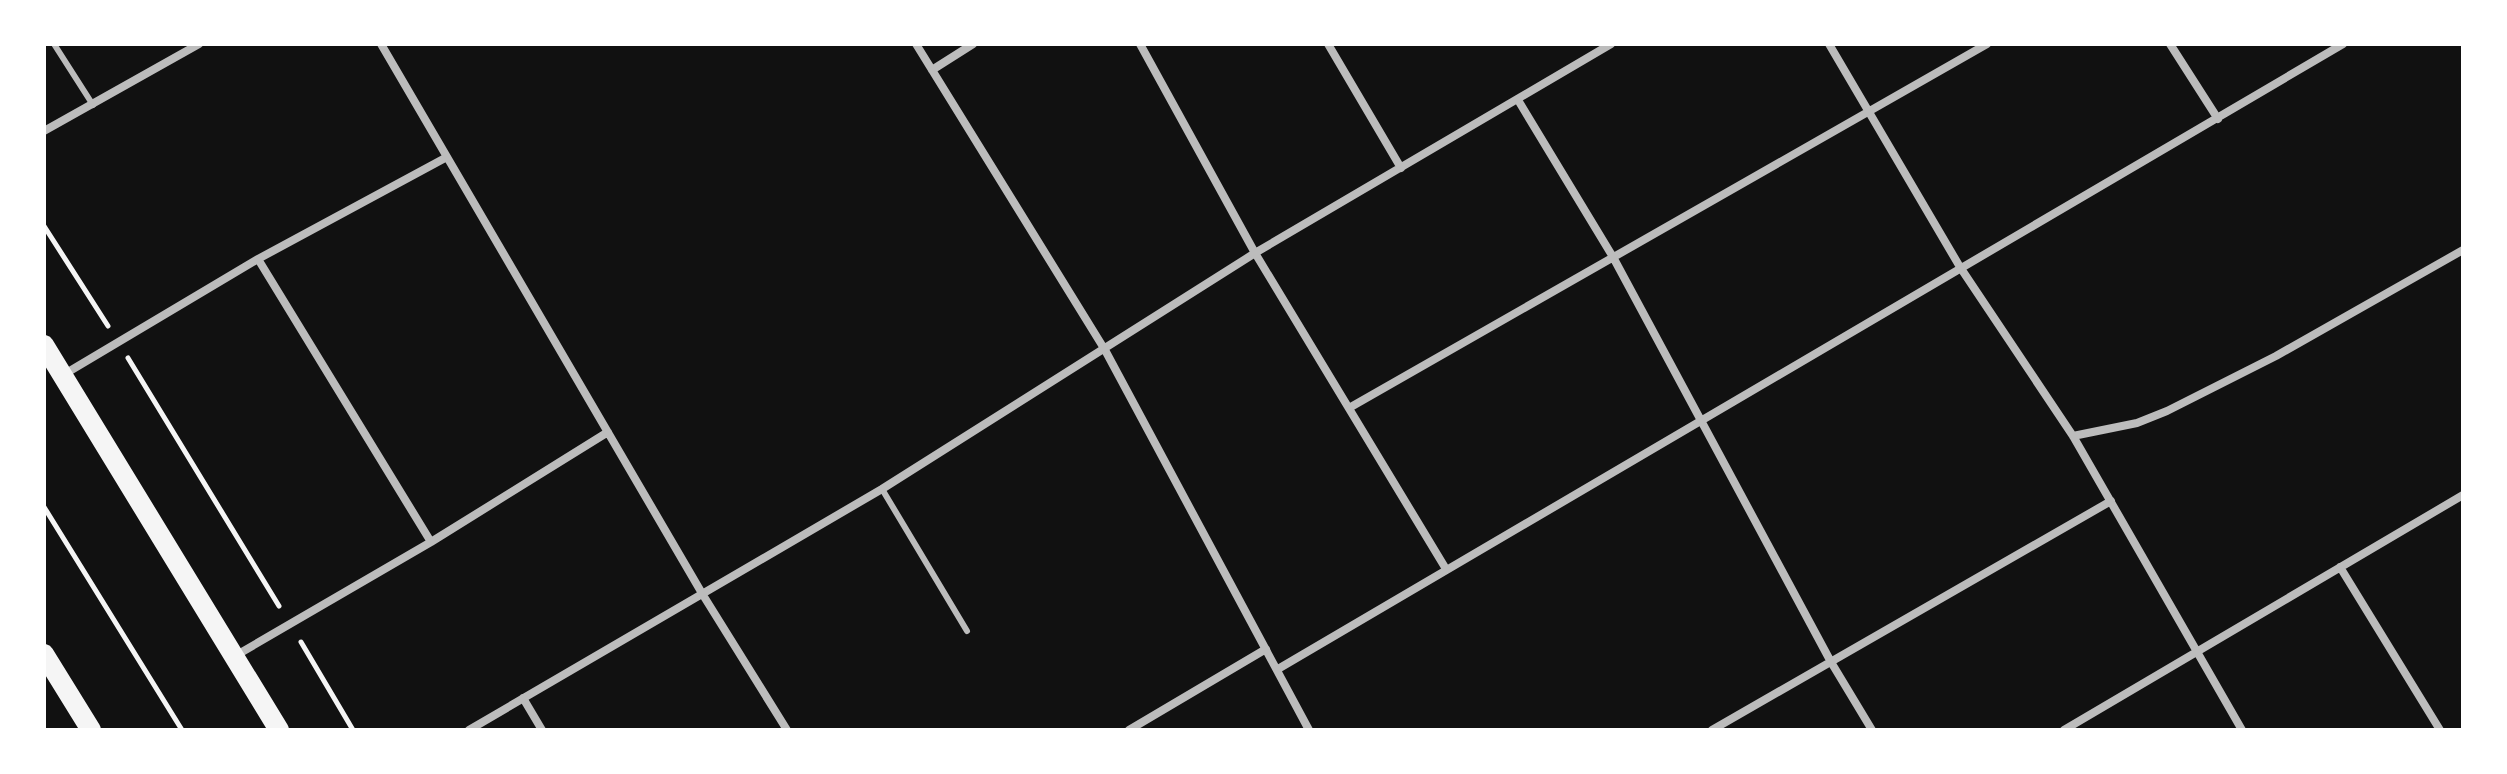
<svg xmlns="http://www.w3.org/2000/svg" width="2507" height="774" viewBox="0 0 2507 774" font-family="'Titillium Web',sans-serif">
<rect width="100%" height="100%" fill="#111"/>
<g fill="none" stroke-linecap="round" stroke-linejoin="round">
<!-- path -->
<path stroke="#f5f5f5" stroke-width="5" d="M44,226L108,326
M128,358L279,606
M44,507L182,730
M301,642L353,730"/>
<!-- service -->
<path stroke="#bcbcbc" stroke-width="6" d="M54,44L93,105
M882,489L967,631"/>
<!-- minor -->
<path stroke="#bcbcbc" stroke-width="8" d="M381,44L703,595L787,730
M916,44L1105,350L1309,730
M1140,44L1255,253L1446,569
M1328,44L1401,168
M1829,44L1960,267L2073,436L2242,730
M2170,44L2218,119
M932,70L973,44
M1518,100L1613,257L1831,662L1872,730
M44,131L199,44
M258,259L431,542
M63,375L258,259L447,157
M1349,408L1987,44
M2073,436L2137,423L2167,411L2276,356L2463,250
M2340,567L2440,730
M235,656L431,542L608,432
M1278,669L2343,44
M523,698L542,730
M469,730L882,489L1255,253L1611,44
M1129,730L1266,649
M1712,730L2111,501
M2064,730L2463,495"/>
<!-- primary -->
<path stroke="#f5f5f5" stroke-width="20" d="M44,345L279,730
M44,654L91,730"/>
</g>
<!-- border -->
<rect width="2507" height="774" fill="none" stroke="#ffffff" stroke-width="92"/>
</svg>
